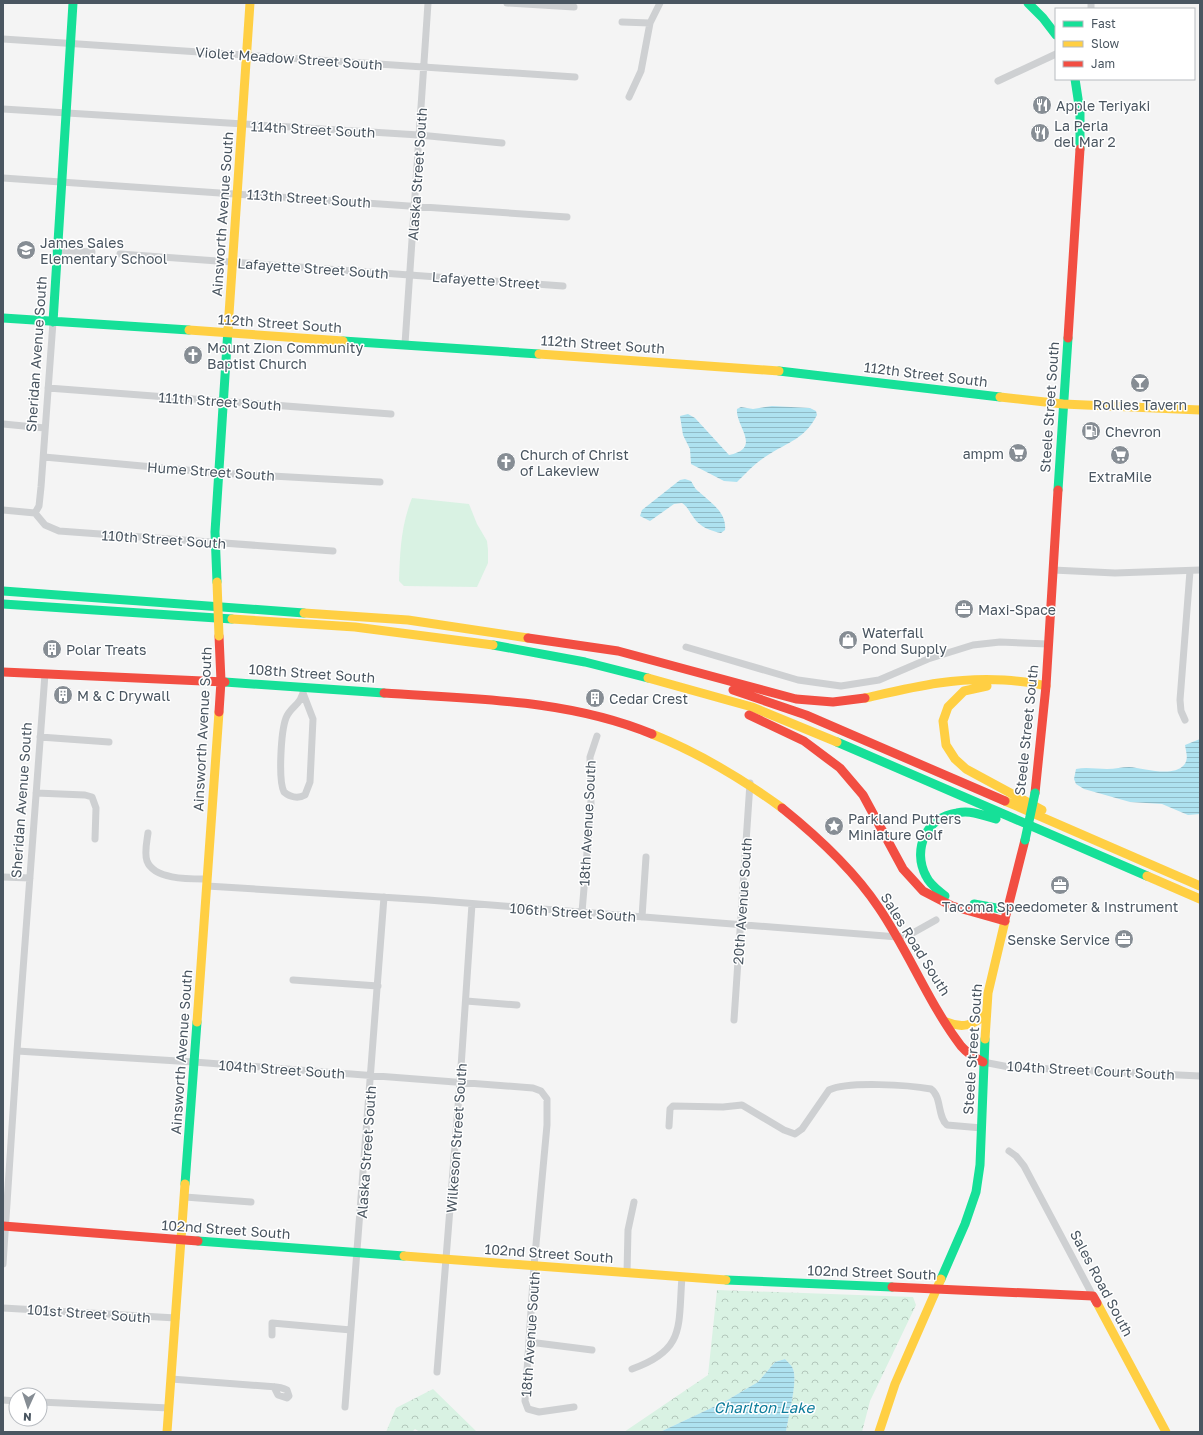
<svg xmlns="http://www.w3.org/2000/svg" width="1203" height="1435" viewBox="0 0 1203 1435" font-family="'Golos Text',sans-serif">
<defs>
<pattern id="forest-crowns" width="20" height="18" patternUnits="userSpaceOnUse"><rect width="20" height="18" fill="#d9f2e3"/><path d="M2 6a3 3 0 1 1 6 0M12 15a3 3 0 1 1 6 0" fill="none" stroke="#b2c7bb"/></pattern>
<pattern id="water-rules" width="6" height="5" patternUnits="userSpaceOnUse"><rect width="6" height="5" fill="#aee2f0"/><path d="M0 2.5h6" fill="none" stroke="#90bac6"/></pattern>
</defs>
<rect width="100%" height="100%" fill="#f4f4f4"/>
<!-- grass -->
<path fill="#d9f2e3" d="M412,498L469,504L477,524L487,541L488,550V563L477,587L404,586L399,581C400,552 401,525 412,498Z"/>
<!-- forest -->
<path fill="url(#forest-crowns)" d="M717,1290L913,1297L916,1305L870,1401L862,1432H786C788,1418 798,1380 793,1369C791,1366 788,1362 785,1359L775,1362L758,1382L724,1402L660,1432H624L708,1375Z
M433,1389L477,1432H420L415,1429L412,1432H386L396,1408Z"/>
<!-- water -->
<path fill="url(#water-rules)" d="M772,406L810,408L816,411L817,415C805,439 788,442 768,455C756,462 747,472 737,482L724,481L691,464L690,449L683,435L680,416L688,414L695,418L729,455C763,448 735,426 737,409L741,407L753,409Z
M685,479L691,481C693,484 695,489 698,491C710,502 727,512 725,530L721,533C711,531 700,527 694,518C690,513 688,507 682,503L674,504L650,521L640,516L642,510L680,480Z
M1200,739V814L1188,815L1162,804L1130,802L1084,789L1076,784L1074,779L1076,769C1086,767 1097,769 1107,769C1115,769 1122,767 1129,767C1144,768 1172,778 1184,765C1189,759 1186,752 1185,745Z
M785,1359C788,1362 792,1366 793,1369C798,1381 788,1418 786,1432H660L724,1402L758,1382L775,1362Z"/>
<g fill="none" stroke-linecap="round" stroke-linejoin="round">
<!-- street -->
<path stroke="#ced0d2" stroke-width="7" d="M507,3L574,7
M1091,9V3
M622,22L650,23
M3,39L575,77
M998,81L1056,54
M629,97L641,71L650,23L660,3
M3,109L419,135L502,143
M3,178L567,217
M56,250L92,252
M120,254L563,286
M405,344L428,3
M48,388L391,414
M3,424L45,428
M44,457L219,473L380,482
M3,510L35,513L45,525L59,531L333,551
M35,513L39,506L41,487L53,322
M1053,570L1115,573L1200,570
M686,647L798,680L841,686L879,680L928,659L973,645L1000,642L1048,644
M303,693L313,719L310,782L305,795C298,799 290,797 284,792C278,780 281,731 286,718C291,705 302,706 304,687
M1185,720L1181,711L1180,700L1190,571
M40,737L109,742
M36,793L85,795L92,797L96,808L95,839
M148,833C147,841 144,853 147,861C154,880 191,879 207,879
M3,877L30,878
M207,886L428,900L898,937L911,934L936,920
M582,912L591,805L590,757L597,736
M642,917L646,857
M293,980L378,986
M466,1001L517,1005
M734,1020L750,783
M17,1051L194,1062L533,1088L541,1091L547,1099V1125L534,1266L525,1401L528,1409L539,1412L574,1407
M983,1062L1009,1067L1200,1076
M669,1126L670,1109L673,1106L723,1107L742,1105L784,1130L795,1134L802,1129L829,1090C848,1081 909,1085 931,1089C942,1097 937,1116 947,1125L982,1128
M1009,1151L1016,1156L1024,1166L1093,1296
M185,1197L251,1202
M3,1264L17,1051L45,674
M627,1273L628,1230L634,1202
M3,1308L176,1318
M272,1335V1323L351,1330
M529,1342L592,1350
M632,1369C686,1350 678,1326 682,1277
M437,1372L460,1082L472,904
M171,1379L264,1386C272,1387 280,1386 287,1390L289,1396L287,1398L278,1395L274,1387
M3,1400L16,1401
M40,1402L169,1408
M345,1407L384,897"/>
<!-- fast -->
<path stroke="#16e098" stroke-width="9" d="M1028,3L1043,18L1056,35
M1075,79L1080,112V149
M3,318L189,330
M53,322L73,3
M343,341L539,354
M779,371L1000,397
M1058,490L1068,338
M217,582L215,532L228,329
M3,591L304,613
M3,604L232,619
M493,645L585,662L648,678
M225,682L384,693
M837,742L1147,876
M945,896C938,890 930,885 926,876C912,850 926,817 957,813C970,810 983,815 996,819
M974,904L1007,910
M185,1184L197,1022
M198,1241L404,1256
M941,1279L965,1224L976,1192L980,1165L985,1039
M726,1280L892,1287"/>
<!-- slow -->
<path stroke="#ffcf43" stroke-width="9" d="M228,329L250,3
M189,330L343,341
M539,354L779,371
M1000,397L1063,404L1200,410
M304,613L408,620L528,638
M232,619L355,627L493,645
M648,678L752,707L837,742
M987,686L964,691L948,707L943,721L946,745L955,759L966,769L1042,810
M865,698C914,687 953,677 1004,680C1018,681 1032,682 1046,686
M652,734C699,753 741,778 782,808
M1005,801L1200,886
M1147,876L1200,899
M197,1022L219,712
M947,1022C963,1029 973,1025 986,1014
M985,1039L988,993L1005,921
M404,1256L726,1280
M1097,1303L1166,1432
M167,1432L185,1184
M879,1432L895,1384L941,1279"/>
<!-- jam -->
<path stroke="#f24e42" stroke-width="9" d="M1068,338L1080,149
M528,638L618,651L796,699L833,702L865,698
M3,672L225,682
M733,690L806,715L1005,801
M384,693C474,699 568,699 652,734
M219,712L221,681L219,636
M749,715L804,741L840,768L863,795L903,869L923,891L952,906L1005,921
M1035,793L1046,686L1058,490
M782,808C818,837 853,869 879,908C909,952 929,1004 961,1046C967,1053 975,1058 983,1062
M1005,919L1025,840
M3,1226L198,1241
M892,1287L1093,1296L1097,1303"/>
<!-- fast-bridge -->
<path stroke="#16e098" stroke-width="9" d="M1025,840L1035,793"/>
<!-- slow-bridge -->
<path stroke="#ffcf43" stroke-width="9" d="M217,582L219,636"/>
</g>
<!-- icons -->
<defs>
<symbol id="restaurant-disc" viewBox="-11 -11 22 22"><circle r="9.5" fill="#868d94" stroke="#fff"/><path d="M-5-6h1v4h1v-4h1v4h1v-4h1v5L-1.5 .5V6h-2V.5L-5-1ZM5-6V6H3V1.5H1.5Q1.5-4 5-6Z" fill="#fff"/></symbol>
<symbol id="school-disc" viewBox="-11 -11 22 22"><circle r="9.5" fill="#868d94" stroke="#fff"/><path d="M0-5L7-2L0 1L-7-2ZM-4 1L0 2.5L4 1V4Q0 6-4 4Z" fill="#fff"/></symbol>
<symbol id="church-disc" viewBox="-11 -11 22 22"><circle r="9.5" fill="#868d94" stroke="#fff"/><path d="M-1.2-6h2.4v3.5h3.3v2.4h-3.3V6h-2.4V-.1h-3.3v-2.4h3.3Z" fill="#fff"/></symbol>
<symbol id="bar-disc" viewBox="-11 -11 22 22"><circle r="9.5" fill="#868d94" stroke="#fff"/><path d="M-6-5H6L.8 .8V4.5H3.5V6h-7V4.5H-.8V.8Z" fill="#fff"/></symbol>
<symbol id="fuel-disc" viewBox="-11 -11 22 22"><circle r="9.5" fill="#868d94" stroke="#fff"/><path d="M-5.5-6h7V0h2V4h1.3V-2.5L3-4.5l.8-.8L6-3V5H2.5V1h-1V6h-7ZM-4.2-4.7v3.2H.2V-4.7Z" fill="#fff"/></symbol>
<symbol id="supermarket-disc" viewBox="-11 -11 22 22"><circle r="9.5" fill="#868d94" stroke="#fff"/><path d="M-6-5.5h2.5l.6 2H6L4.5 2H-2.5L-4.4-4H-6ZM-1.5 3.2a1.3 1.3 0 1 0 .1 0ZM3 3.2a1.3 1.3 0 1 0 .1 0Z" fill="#fff"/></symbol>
<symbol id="office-disc" viewBox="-11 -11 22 22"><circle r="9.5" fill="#868d94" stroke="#fff"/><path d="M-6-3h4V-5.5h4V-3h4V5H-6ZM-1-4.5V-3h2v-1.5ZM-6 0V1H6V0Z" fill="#fff"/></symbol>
<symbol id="shop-disc" viewBox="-11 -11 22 22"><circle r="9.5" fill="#868d94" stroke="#fff"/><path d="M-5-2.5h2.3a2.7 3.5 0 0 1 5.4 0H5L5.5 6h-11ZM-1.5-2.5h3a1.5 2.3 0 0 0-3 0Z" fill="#fff"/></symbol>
<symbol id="building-disc" viewBox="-11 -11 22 22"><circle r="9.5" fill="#868d94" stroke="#fff"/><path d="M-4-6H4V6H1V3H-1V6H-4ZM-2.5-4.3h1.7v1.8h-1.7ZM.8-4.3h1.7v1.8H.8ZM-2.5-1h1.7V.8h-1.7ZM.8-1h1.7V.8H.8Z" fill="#fff"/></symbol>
<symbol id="sight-disc" viewBox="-11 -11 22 22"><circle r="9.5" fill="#868d94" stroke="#fff"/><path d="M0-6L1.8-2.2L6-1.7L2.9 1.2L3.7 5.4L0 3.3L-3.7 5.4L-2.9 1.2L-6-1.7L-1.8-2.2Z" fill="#fff"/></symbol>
</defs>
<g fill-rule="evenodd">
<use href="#restaurant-disc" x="1031" y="94" width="22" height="22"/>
<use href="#restaurant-disc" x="1029" y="122" width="22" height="22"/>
<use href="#school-disc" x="15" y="239" width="22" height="22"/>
<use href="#church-disc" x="182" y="344" width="22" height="22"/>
<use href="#bar-disc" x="1129" y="372" width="22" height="22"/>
<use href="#fuel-disc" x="1080" y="420" width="22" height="22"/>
<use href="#supermarket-disc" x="1007" y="442" width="22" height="22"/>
<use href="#supermarket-disc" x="1109" y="444" width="22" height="22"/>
<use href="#church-disc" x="495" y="451" width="22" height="22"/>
<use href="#office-disc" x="953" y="598" width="22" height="22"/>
<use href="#shop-disc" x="837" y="629" width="22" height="22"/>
<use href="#building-disc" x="41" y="638" width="22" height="22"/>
<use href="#building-disc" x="52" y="684" width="22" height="22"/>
<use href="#building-disc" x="584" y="687" width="22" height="22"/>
<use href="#sight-disc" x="823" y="815" width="22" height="22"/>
<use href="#office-disc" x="1049" y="874" width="22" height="22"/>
<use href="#office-disc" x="1113" y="928" width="22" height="22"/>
</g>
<g text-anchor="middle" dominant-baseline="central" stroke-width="3" stroke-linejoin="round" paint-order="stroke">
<!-- street labels -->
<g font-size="14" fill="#4a5661" stroke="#fff">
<text transform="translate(289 58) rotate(4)">Violet Meadow Street South</text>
<text transform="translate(313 129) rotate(3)">114th Street South</text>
<text transform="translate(417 174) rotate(-86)">Alaska Street South</text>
<text transform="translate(309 198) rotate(4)">113th Street South</text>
<text transform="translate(222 214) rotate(-86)">Ainsworth Avenue South</text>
<text transform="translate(313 268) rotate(4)">Lafayette Street South</text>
<text transform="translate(486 280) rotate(4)">Lafayette Street</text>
<text transform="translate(280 323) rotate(4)">112th Street South</text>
<text transform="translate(603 344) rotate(4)">112th Street South</text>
<text transform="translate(36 354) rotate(-86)">Sheridan Avenue South</text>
<text transform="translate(926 374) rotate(7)">112th Street South</text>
<text transform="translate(220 401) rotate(4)">111th Street South</text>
<text transform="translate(1049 407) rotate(-86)">Steele Street South</text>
<text transform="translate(211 471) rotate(4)">Hume Street South</text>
<text transform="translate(164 539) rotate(4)">110th Street South</text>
<text transform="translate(312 673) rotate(4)">108th Street South</text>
<text transform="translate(202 729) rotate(-87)">Ainsworth Avenue South</text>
<text transform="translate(1026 730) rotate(-84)">Steele Street South</text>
<text transform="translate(21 800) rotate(-86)">Sheridan Avenue South</text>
<text transform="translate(587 823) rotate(-87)">18th Avenue South</text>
<text transform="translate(742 901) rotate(-86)">20th Avenue South</text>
<text transform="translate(573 912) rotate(4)">106th Street South</text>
<text transform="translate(916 944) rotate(58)">Sales Road South</text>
<text transform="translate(972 1049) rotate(-86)">Steele Street South</text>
<text transform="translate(181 1052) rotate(-86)">Ainsworth Avenue South</text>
<text transform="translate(282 1069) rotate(4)">104th Street South</text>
<text transform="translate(1091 1070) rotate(3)">104th Street Court South</text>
<text transform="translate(456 1138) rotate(-86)">Wilkeson Street South</text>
<text transform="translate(366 1152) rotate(-86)">Alaska Street South</text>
<text transform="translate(226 1229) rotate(4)">102nd Street South</text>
<text transform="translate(549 1253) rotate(4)">102nd Street South</text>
<text transform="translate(872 1272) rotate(2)">102nd Street South</text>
<text transform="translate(1102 1283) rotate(62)">Sales Road South</text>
<text transform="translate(89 1313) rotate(4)">101st Street South</text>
<text transform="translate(530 1334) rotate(-86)">18th Avenue South</text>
</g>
<!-- poi labels -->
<g font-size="14" fill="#4a5661" stroke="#fff" text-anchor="start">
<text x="1056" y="105">Apple Teriyaki</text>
<text x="1054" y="125">La Perla<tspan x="1054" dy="16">del Mar 2</tspan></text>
<text x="40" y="242">James Sales<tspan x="40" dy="16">Elementary School</tspan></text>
<text x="207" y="347">Mount Zion Community<tspan x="207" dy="16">Baptist Church</tspan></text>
<text x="1140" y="404" text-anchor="middle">Rollies Tavern</text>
<text x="1105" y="431">Chevron</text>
<text x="1004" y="453" text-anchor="end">ampm</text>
<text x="520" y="454">Church of Christ<tspan x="520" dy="16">of Lakeview</tspan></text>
<text x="1120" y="476" text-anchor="middle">ExtraMile</text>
<text x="978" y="609">Maxi-Space</text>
<text x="862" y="632">Waterfall<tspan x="862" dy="16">Pond Supply</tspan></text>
<text x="66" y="649">Polar Treats</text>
<text x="77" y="695">M &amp; C Drywall</text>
<text x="609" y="698">Cedar Crest</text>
<text x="848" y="818">Parkland Putters<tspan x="848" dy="16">Miniature Golf</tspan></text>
<text x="1060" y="906" text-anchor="middle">Tacoma Speedometer &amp; Instrument</text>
<text x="1110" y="939" text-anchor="end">Senske Service</text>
</g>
<!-- water labels -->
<g font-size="15" font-style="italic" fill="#0c7c9b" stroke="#fff">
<text x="764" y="1407">Charlton Lake</text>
</g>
</g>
<!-- border -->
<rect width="1203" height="1435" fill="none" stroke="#4a5661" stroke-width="8"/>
<!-- legend -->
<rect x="1055" y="8" width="140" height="72" fill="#ffffff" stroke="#b7bbc0"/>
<rect x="1063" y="21" width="20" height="6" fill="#16e098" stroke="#b7bbc0"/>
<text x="1091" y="28" font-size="12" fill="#4a5661">Fast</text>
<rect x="1063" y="41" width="20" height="6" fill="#ffcf43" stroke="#b7bbc0"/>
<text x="1091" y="48" font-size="12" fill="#4a5661">Slow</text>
<rect x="1063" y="61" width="20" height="6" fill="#f24e42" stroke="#b7bbc0"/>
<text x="1091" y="68" font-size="12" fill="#4a5661">Jam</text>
<!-- north arrow -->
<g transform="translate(28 1407) rotate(183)"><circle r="19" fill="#ffffff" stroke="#b7bbc0"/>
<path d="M0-3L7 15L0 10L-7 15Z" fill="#868d94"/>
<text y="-6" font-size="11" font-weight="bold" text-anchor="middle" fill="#4a5661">N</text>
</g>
</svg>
